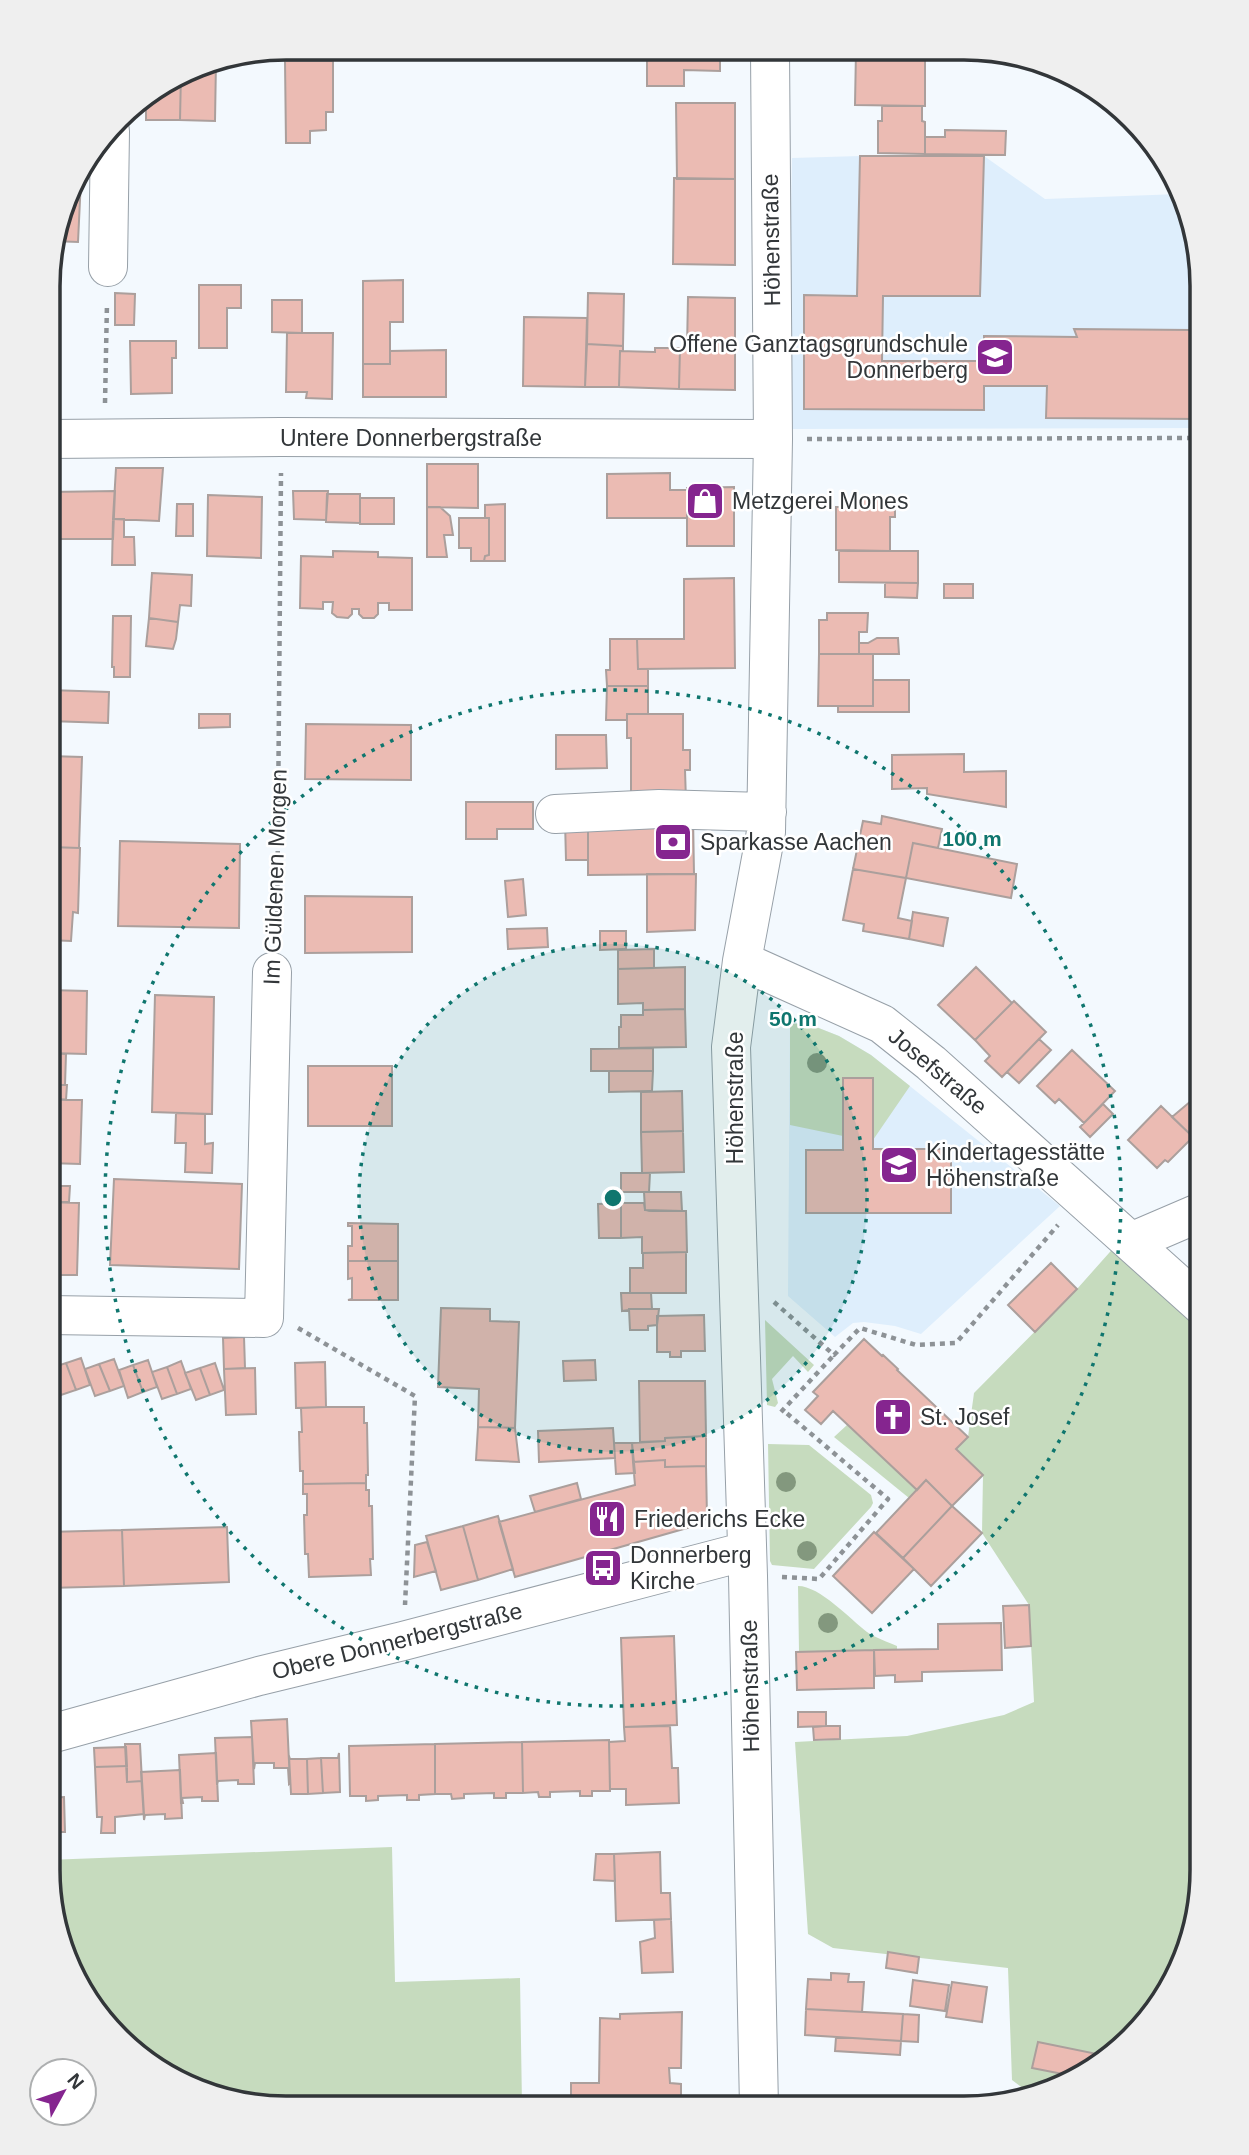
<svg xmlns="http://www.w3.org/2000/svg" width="1249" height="2155" viewBox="0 0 1249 2155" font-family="Arial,sans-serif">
<rect width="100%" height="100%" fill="#f3f9fe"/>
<!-- built -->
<path fill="#deeefc" d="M860,156H984L1045,199L1179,194L1189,209L1202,286V428L787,429L792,158Z
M806,1023L839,1036L871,1055L1060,1206L921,1334L895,1326L864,1322L853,1323L835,1337L788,1296L790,1024Z"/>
<!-- green -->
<path fill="#c6dbbe" d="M806,1023L839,1036L871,1055L910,1086L873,1140V1078L843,1079V1136L790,1125V1024Z
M1117,1244L1201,1320V1885L1184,1960L1152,2015L1096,2067L1040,2095L1033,2096L1012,2080L1008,1968L833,1948L808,1934L795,1742L907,1736L1004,1715L1034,1702L1029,1605L982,1533L983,1475L956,1449L968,1437L974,1393L1077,1289Z
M765,1320L814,1365L808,1372L793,1356L772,1379L778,1403L775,1407L767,1405Z
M847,1425L917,1490L909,1498L834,1437Z
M768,1444L809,1445L871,1495L873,1503L871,1507L814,1569L772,1565L770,1561Z
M798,1586C820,1586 850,1619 867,1632C876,1638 888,1642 897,1646V1650L799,1652Z
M392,1847L395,1982L520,1978L522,2106H254L140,2058L88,2002L60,1946L47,1860Z"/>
<!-- building -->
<path fill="#ebbbb3" stroke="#ab9f9c" stroke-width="2" d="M647,50H720V71L684,70V86H647Z
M856,51H925V106L855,105Z
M216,61L215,121L180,120L181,73L195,65Z
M285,61H333V112H326V130L310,131V143H286Z
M181,73L180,120H146V95Z
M676,103H735V179H677Z
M882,106H922V121L925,122V154L878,153V121H882Z
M945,130L1006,131L1005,155L925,154V137H945Z
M860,156H984L980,296H883L882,361H984V336L1077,337L1074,329L1191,330L1190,365H1202V419L1046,418L1047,386H984V410L804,409V295L857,296Z
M674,178L735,179V265L673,264Z
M73,179H81L78,242L53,241Z
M403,280V322H390V364H363V281Z
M199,285H241V308H227V348H199Z
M115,293L135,294L134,325H115Z
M588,293L624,294L623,346L587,344Z
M688,297L735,298V390L679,389L680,348H687Z
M272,300H302V333L272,332Z
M524,317L587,318L585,387L523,386Z
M287,333H333L332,399L306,398L307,392H286Z
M49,334L57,335L55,406H49Z
M130,341H176V358H172V393L131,394Z
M587,344L623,346V351H620L619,387H585Z
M655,348H680L679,389L619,387L620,351L655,352Z
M446,350V397H363V364H390V351Z
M427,464H478V508L427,507Z
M116,468H163L159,521L113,519Z
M670,473V490H687V518H607V474Z
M734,487V546H687V488Z
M115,491L113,539H49V492Z
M293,491H328L326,520L294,519Z
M327,494H360V523L326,522Z
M208,495L262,497L261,558L207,556Z
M855,497L895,498V517H890V551L836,550V507H856Z
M360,498H394V524H360Z
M177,504H193V536H176Z
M505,504V561H484L485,556L489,555V518H485V505Z
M427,507H440L450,516L453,535H444L447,557H427Z
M459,518H489V555L485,556L484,561H471V548H459Z
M113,519H124V537H134L135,565H112Z
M333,551L378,552V557L412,558V610H389V603H378V614L374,618H363L359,614V609H352V614L348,618L337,617L332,613L333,602H323V609L300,608L301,556L333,557Z
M839,551H918V583L839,582Z
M152,573L192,575L191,606L180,605L178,622L149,618Z
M734,578L735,668L638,669L637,639H684V579Z
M885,583H918L917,598L885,597Z
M944,584H973V598H944Z
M827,613H868L867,632H859V654H819V620H827Z
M113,616H131L130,677H114V667H112Z
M149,618L178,622L176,639L173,649L146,646Z
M877,638H898L899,654H859V643H868Z
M610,639H637L638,669H648V686H607L606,670H610Z
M819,654H873V706H818Z
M873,680H909V712H838V706H873Z
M607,686H648V714H627V720H606Z
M49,690L109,692L108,723L49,721Z
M199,714H230V727L199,728Z
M627,714H683V750H690V770H685L686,801H631V738H627Z
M306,724L411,725V780L305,779Z
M556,735H606L607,768L556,769Z
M964,754V772L1006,771V807L927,794V788L892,789V755Z
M49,756L82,757L79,848L51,847L52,821H49Z
M466,802H533V829H497V839H466Z
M693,816L694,874L588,875V821Z
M882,816L942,829L938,848L913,843L906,878L853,869L863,821L881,824Z
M565,821H588V860H566Z
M120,841L240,844L239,928L118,926Z
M913,843L1017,864L1011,898L906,878Z
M49,847L80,848L78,913L73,912L71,941L48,940Z
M853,869L906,878L898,918L912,921L909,939L863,931L864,924L843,920Z
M647,874H696L695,930L647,932Z
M523,879L526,915L508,917L505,881Z
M305,896L412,897V952L305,953Z
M913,912L948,918L943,946L909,939Z
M547,928L548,947L508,949L507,929Z
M600,931H626V949L600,950Z
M654,949V968L618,969V950Z
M685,967V1009L643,1010V1003L618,1004V969Z
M976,967L1012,1003L975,1040L938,1005Z
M48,990L87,991L86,1054L48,1053Z
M155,995L214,997L212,1114L152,1112Z
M1014,1001L1046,1032L1002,1077L985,1061L990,1056L975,1040Z
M685,1009L686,1047L619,1048V1027H621V1015H643V1010Z
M1039,1039L1051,1050L1019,1083L1007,1072Z
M653,1048V1071H591V1049Z
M1072,1050L1115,1091L1084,1123L1059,1099L1055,1103L1037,1086Z
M48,1053L66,1054L65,1085H48Z
M308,1066H392V1126H308Z
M609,1071H653L652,1091L609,1092Z
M843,1078H873V1149H951V1213H806V1150H843Z
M48,1085H67L66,1100L48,1099Z
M682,1091L683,1131L641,1132V1092Z
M1198,1095L1201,1098V1149L1191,1139L1193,1137L1172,1117Z
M48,1099L82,1100L80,1164L48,1163Z
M1103,1104L1113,1114L1090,1137L1080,1127Z
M1161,1106L1193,1137L1168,1162L1165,1160L1157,1168L1128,1140Z
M176,1113L205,1114V1144L213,1143L212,1173L185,1172L186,1143H175Z
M683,1131L684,1172L642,1173L641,1132Z
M621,1173H650L649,1192H621Z
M114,1179L242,1184L239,1269L110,1265Z
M48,1186H70L69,1202H48Z
M644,1192H681L682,1211L645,1210Z
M48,1202L79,1203L77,1275H48Z
M621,1203H644L645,1210L649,1211H686L687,1252L642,1253V1237L621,1238Z
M621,1203V1238H599L598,1204Z
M348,1223L398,1224V1261H348V1246H352V1226H348Z
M686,1252V1293H630V1268H643V1253Z
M348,1261H398V1300H348L352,1299V1278L348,1279Z
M1051,1263L1077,1289L1035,1332L1008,1305Z
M621,1293H651L652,1309H629V1310L622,1311Z
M441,1308L490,1309V1321L519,1322L515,1428L478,1427L479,1389L438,1387Z
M629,1309H659L657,1325L648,1326V1330H630Z
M704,1315L705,1351H681V1357H670V1352H657V1316Z
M244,1337L245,1368L224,1369L223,1338Z
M864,1339L882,1356L883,1355L898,1369L897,1370L968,1437L956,1449L983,1475L952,1506L926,1480L917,1490L833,1411L821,1424L805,1410L818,1396L813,1392Z
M81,1358L90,1385L76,1390L66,1363Z
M114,1359L124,1386L110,1391L99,1364Z
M148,1360L157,1387L143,1392L133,1365Z
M595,1360L596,1380L564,1381L563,1361Z
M181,1361L191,1389L177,1394L167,1367Z
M325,1362L326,1407L296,1408L295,1363Z
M66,1363L76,1390L61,1395L51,1368Z
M215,1363L224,1390L210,1395L200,1368Z
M99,1364L110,1391L95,1396L85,1369Z
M133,1365L143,1392L128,1398L119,1370Z
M167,1367L177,1394L162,1399L152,1372Z
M200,1368L210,1395L196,1400L185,1373Z
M255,1368L256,1414L226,1415L224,1369Z
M639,1381H705L706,1436L665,1438V1441L640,1442Z
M326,1407H364V1423H367L368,1475H366V1483L303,1484V1471H300L299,1432H302L301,1408Z
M478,1427L515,1428L519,1462L476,1460Z
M613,1428L615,1458L539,1462L538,1431Z
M706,1436V1466L665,1467V1460L633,1462L632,1443L665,1441V1438Z
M614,1443H632L635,1473L616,1474Z
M665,1460V1467L706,1466L707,1517L701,1524L515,1577L499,1522L635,1485L633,1462Z
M926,1480L952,1506L903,1558L876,1533Z
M366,1483V1490H369V1506H372L373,1559H370L371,1575L309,1577L308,1554H305L304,1515H307V1494H303V1484Z
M577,1483L581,1499L535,1512L530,1496Z
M952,1506L982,1533L931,1586L903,1558Z
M498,1516L513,1569L478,1580L463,1526Z
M463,1526L478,1580L441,1590L426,1536Z
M227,1527L229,1582L124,1586L122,1530Z
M122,1530L124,1586L48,1588V1532Z
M874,1532L914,1569L872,1613L833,1576Z
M427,1542L436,1571L414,1577L415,1545Z
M1029,1605L1031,1646L1005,1648L1003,1606Z
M1001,1623L1002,1670L922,1672V1681L895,1682V1675L875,1676L874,1650L938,1649V1624Z
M674,1636L677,1725L624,1727L621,1638Z
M874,1650V1688L797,1690L796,1652Z
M798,1712H826V1726L798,1727Z
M287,1719L290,1783L289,1784L288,1768H274V1763H255L254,1769L251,1721Z
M670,1726L672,1768H678L679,1803L626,1805V1789H610L609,1742L625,1741L624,1727Z
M826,1726H840V1739L814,1740L813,1727Z
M252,1737L254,1784H238V1780L218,1781L217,1785L215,1738Z
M609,1740L610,1791H592V1796H580V1791L550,1792V1797H539L538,1792L523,1793L522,1742Z
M522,1742L523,1793H506V1798H494V1793L464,1794V1798L452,1799L451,1794H435V1744Z
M125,1744H140L142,1781L127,1782Z
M435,1744V1794L419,1795V1800H407V1795L378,1796V1800L366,1801V1796H350L349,1746Z
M126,1747L127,1766L95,1767L94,1748Z
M216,1753L218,1801H202V1797L182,1798L183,1803H181L179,1755Z
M339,1753L340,1792L323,1793L321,1758H338Z
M289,1756L290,1759H307L308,1794H291Z
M321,1758L323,1793L308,1794L307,1759Z
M127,1766V1782L142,1781L144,1814L115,1817V1833H101L102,1817H97L95,1767Z
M180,1770L182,1818L165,1819V1814L145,1815L144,1820L141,1772Z
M64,1797L65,1832H48L47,1798Z
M660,1852L661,1893H670L671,1919L616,1921L614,1854Z
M596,1854H614L615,1881L594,1880Z
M671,1919L673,1972L642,1973L640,1942L655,1938L654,1920Z
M888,1952L919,1957L917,1973L886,1968Z
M831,1973L849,1974L848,1982H864L862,2012L806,2009L808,1979L831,1980Z
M913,1980L949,1985L945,2011L910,2006Z
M952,1982L987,1987L982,2022L946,2017Z
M806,2009L903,2014L901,2041L805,2035Z
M682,2012L681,2068H669L670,2083L681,2084V2107H571V2083H599L600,2018L620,2019V2014Z
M903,2014L919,2015L918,2042L901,2041Z
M836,2037L901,2041L900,2055L835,2051Z
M1038,2042L1107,2056L1096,2067L1089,2071L1074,2068L1073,2076L1032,2068Z"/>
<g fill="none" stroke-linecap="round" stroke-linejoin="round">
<defs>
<path id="minor" d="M108,267L110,131
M49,439L281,437L773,439
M555,814L659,809L767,812
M742,961L882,1024L931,1063L1201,1305
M1131,1242L1201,1212
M48,1315L264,1318L272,972
M47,1735L259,1676L403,1641L747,1551
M759,2107L748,1576L731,1047L742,961L766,832L773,439L770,50"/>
</defs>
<!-- minor casing -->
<use href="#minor" stroke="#97a0a8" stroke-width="40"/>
<!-- path -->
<path stroke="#8d9296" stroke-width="4.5" stroke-dasharray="5 5" stroke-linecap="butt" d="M105,403L107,303
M807,439L1202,438
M277,936L281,473
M774,1302L834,1355L860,1328L916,1345L956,1343L1058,1225
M298,1328L415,1396L405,1605
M781,1412L834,1355
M782,1577L819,1579L888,1499L783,1410"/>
<!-- minor -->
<use href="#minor" stroke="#fff" stroke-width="38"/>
</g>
<!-- trees -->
<g fill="#83987e">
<circle cx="817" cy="1063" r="10"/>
<circle cx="786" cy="1482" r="10"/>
<circle cx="807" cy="1551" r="10"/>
<circle cx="828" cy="1623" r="10"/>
</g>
<!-- distance rings -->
<circle cx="613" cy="1198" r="254" fill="#0f766e" fill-opacity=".12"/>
<g fill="none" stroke="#0f766e" stroke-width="3.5" stroke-dasharray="3.5 7">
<circle cx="613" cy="1198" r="254"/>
<circle cx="613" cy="1198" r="508"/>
</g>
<!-- icons -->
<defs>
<symbol id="school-square" viewBox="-11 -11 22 22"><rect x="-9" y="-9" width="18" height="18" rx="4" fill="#85258f" stroke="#fff"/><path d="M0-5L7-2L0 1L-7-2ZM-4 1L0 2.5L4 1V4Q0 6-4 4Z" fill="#fff"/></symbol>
<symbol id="shop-square" viewBox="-11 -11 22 22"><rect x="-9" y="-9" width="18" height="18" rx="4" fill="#85258f" stroke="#fff"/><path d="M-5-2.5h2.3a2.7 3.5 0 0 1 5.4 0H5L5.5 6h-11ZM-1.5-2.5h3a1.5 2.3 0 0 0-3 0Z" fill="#fff"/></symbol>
<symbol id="bank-square" viewBox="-11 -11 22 22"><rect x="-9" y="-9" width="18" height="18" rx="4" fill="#85258f" stroke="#fff"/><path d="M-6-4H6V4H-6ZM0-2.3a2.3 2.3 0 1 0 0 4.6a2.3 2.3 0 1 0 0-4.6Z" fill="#fff"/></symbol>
<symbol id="church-square" viewBox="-11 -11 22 22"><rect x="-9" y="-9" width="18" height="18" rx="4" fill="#85258f" stroke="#fff"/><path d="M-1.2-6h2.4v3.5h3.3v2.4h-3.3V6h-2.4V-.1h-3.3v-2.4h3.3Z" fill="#fff"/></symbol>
<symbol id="restaurant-square" viewBox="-11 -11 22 22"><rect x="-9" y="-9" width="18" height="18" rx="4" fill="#85258f" stroke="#fff"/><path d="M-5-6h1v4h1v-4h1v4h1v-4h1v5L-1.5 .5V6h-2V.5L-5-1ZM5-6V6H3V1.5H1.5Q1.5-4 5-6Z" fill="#fff"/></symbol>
<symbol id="bus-square" viewBox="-11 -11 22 22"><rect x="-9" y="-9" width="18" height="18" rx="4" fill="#85258f" stroke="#fff"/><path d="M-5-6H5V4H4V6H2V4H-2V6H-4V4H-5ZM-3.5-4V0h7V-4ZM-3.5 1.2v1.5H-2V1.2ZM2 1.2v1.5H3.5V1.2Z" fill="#fff"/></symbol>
</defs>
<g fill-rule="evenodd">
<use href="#school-square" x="973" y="335" width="44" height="44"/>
<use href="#shop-square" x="683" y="479" width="44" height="44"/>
<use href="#bank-square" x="651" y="820" width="44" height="44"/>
<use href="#school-square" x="877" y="1143" width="44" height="44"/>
<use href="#church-square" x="871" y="1395" width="44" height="44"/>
<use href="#restaurant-square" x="585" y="1497" width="44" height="44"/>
<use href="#bus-square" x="581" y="1546" width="44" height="44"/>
</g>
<g text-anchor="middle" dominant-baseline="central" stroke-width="5" stroke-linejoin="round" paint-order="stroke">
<!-- street labels -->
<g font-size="23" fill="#323639" stroke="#fff">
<text transform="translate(771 240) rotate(-91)">Höhenstraße</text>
<text x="411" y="438">Untere Donnerbergstraße</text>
<text transform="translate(275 877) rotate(-88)">Im Güldenen Morgen</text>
<text transform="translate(938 1071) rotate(40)">Josefstraße</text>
<text transform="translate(735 1098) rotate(-90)">Höhenstraße</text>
<text transform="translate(397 1641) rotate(-14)">Obere Donnerbergstraße</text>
<text transform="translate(750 1686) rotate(-91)">Höhenstraße</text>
</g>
<!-- poi labels -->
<g font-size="23" fill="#323639" stroke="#fff" text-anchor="start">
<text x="968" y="344" text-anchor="end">Offene Ganztagsgrundschule<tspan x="968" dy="26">Donnerberg</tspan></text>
<text x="732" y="501">Metzgerei Mones</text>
<text x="700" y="842">Sparkasse Aachen</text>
<text x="926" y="1152">Kindertagesstätte<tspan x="926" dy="26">Höhenstraße</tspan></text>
<text x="920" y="1417">St. Josef</text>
<text x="634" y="1519">Friederichs Ecke</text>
<text x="630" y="1555">Donnerberg<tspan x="630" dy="26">Kirche</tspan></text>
</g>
</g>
<!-- crop -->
<path d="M0 0H1249V2155H0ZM286 60H964A226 226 0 0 1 1190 286V1870A226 226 0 0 1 964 2096H286A226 226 0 0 1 60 1870V286A226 226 0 0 1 286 60Z" fill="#efefef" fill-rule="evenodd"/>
<path fill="none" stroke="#323639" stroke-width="3.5" d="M286 60H964A226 226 0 0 1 1190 286V1870A226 226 0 0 1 964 2096H286A226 226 0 0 1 60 1870V286A226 226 0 0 1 286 60Z"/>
<circle cx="613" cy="1198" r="10" fill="#0f766e" stroke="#fff" stroke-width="3.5"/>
<g font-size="21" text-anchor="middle" font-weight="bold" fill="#0f766e" stroke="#fff" stroke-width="5" stroke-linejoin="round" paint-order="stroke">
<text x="972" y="846">100 m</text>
<text x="793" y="1026">50 m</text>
</g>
<!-- north arrow -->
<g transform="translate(63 2092) rotate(50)"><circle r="33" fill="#ffffff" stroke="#adafb0" stroke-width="2"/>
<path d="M0-5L12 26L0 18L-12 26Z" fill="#85258f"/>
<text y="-10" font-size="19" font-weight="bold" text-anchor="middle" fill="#323639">N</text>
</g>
</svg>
